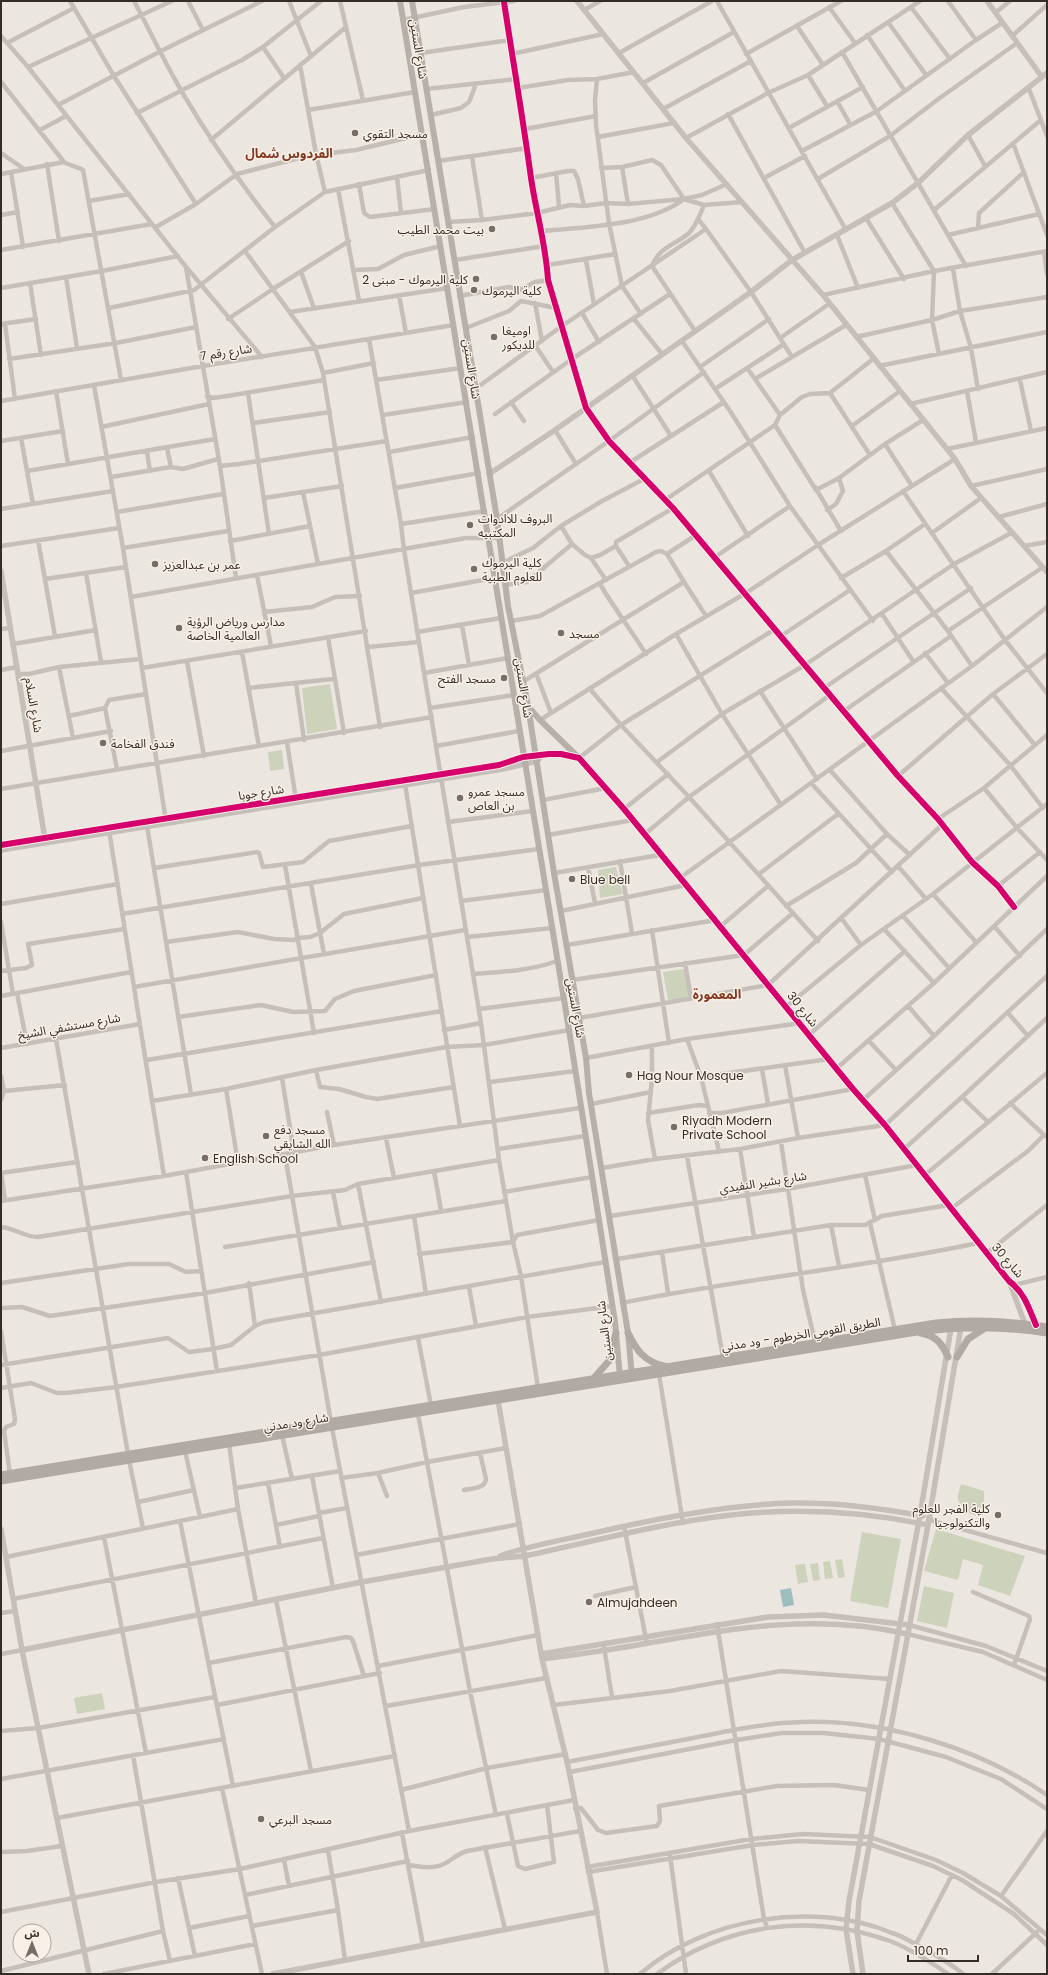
<svg xmlns="http://www.w3.org/2000/svg" width="1048" height="1975" viewBox="0 0 1048 1975" font-family="Poppins,'Noto Sans Arabic',sans-serif">
<rect width="100%" height="100%" fill="#ece6e0"/>
<!-- green -->
<path fill="#cdd2ba" d="M330,684L337,729L307,734L302,688Z
M282,750L284,769L270,771L268,752Z
M616,867L623,894L600,898L598,870Z
M684,969L689,997L668,1000L663,972Z
M961,1484L984,1491V1504L980,1508L979,1516L967,1513C966,1506 960,1506 958,1500C957,1495 960,1488 961,1484Z
M936,1529L1025,1556L1010,1596L978,1585L983,1565L963,1559L958,1580L924,1571Z
M862,1532L901,1539L888,1608L850,1601Z
M842,1559L845,1577L838,1578L835,1560Z
M830,1561L833,1578L825,1579L823,1562Z
M818,1563L820,1580L813,1581L810,1564Z
M805,1564L808,1582L798,1584L795,1565Z
M924,1586L954,1593L947,1628L917,1621Z
M102,1693L105,1709L77,1714L74,1698Z"/>
<!-- water -->
<path fill="#9cbebe" d="M791,1588L794,1605L783,1607L780,1590Z"/>
<g fill="none" stroke-linecap="round" stroke-linejoin="round">
<!-- minor -->
<path stroke="#c5beb9" stroke-width="4.5" d="M70,1L114,76L196,204
M134,1C150,31 165,63 182,92C210,140 241,184 275,227
M188,1L203,30
M289,1L311,56
M340,1L363,100
M717,1L846,230
M948,1L976,40
M504,2C513,61 523,119 531,178C536,212 546,245 548,280L586,408L609,441L673,508L898,776L938,819L972,862L998,886L1014,907
M829,7L855,43
M911,7L950,59
M584,10L600,1
M995,13L1010,1
M403,20L464,7L514,1
M888,22L926,75
M797,26L823,65
M867,35L905,91
M1,36L28,67L186,267L220,466L236,578
M1012,36L1047,5
M7,43L74,8
M263,47L284,78
M842,52L966,266
M421,53L510,40
M619,53L712,1
M512,54L603,34
M746,54L841,1
M300,65L316,154L325,192
M28,67L172,1
M808,75L827,106
M597,79L595,100L596,125L609,223L622,286L641,314
M1,82L64,162
M643,83L734,32
M518,88L568,80L597,79L634,72
M426,89L516,79
M1029,89L1047,136
M837,101L850,124
M58,105L161,51L262,1
M663,109L751,61
M308,110L415,92
M137,113L242,60L263,47L321,1
M728,114L805,253
M431,115L461,108L469,102L476,84
M789,128L863,87
M525,129L596,116
M40,130L66,116
M968,135L985,166
M598,137L674,123
M686,138L768,93L808,75L920,1
M211,140L346,27
M1013,143L1047,235
M802,151L877,111L976,40L1002,23
M1,153L24,169
M472,157L482,220
M438,161L528,148
M47,164L59,241
M622,167L628,204
M601,168L622,167L652,160L661,165L684,199L704,205L742,202
M11,172L23,247
M556,173L559,206
M1,174L64,162C70,166 79,167 83,170L121,380
M397,177L401,213
M531,178L568,171H574L578,179L584,206
M764,178L805,156
M818,179L890,136L937,100L1017,43
M359,184L364,213L370,217L435,209
M338,189L359,301
M89,201L129,194
M892,203L934,271L932,320L939,354
M934,210L1041,120
M1,215L18,212
M866,218L904,279
M698,219L706,229
M448,222L482,220L537,213L570,205L584,206L606,203L628,204L684,199L702,195L727,184
M156,227L196,204L237,174L307,156L356,150L423,134
M978,228L979,213L1024,172
M541,231C585,227 649,226 684,199
M837,235L858,288
M948,235L1039,214
M1,250L152,224
M245,251L315,347L323,373L380,727
M1044,252L1047,274
M455,260L544,246
M586,260L594,304
M548,265L615,254
M187,268L262,357
M953,269L960,311L971,348L978,389
M354,270L378,269L404,255L441,246
M301,272L314,308
M66,277L77,348
M30,283L41,355
M1,288L102,271L178,256
M399,295L406,333
M823,295L934,271L1047,251
M459,296L509,287L520,290L535,282L548,280
M535,303L542,341
M109,308L194,290L275,227L325,192L429,170
M290,312L448,288
M582,313L599,342
M228,319L273,289L349,241
M634,319L662,354
M1,324L36,319
M5,324L15,399
M466,328L509,311L521,301L556,308
M695,331L652,266C659,247 675,245 689,233C696,226 700,215 704,205
M856,337L932,320L960,311L1047,297
M780,338L829,304
M369,339L401,524L404,550L481,1023L499,1160L513,1242L521,1276L538,1388
M682,341L730,411L790,506L873,621
M535,345L553,372
M9,359L116,343L196,327
M879,366L1047,332
M700,367L769,319
M747,368L755,379L846,325
M323,373L374,363
M632,375L671,436
M755,379L780,415
M376,380L461,368
M1020,380L1031,431
M94,385L123,548L166,821
M475,389L562,326L706,229L751,292L792,357
M715,389L784,344
M56,391L68,464
M967,391L976,442
M248,393L269,534
M830,393L870,455
M207,396L213,398L227,396L324,380
M1,401L203,366L454,325
M511,402L524,421
M910,404L1047,372
M495,414L572,359L670,294
M383,415L467,402
M253,423L330,412
M775,425L816,490L839,478L885,444L923,420
M852,426L900,391
M101,427L209,404
M555,430L576,464
M21,438L33,504
M1,441L63,431
M885,444L912,486
M167,448L171,467
M947,449L1047,428
M147,452L150,471
M389,452L473,437
M629,463L724,402
M220,466L239,464L387,441
M27,471L215,439
M709,471L748,536
M111,477L171,467L183,469L218,459
M971,486L1047,469
M815,487L841,531
M395,488L479,473
M903,491L1005,640L1047,693
M303,492L318,564
M264,498L342,486
M665,500L775,425L780,415L802,397L810,394L830,393L873,359
M1,509L113,491
M827,510L836,504L843,491L839,478
M117,512L223,494
M999,517L1047,504
M497,519L609,441L704,372
M401,524L485,511
M932,533L981,498
M38,540L55,636
M230,541L310,526
M1,546L119,528
M616,546L629,566
M1024,546L1047,542
M123,548L228,531
M886,551L948,631
M715,557L790,506
M591,558L600,555L616,546V542L673,508
M502,563L533,548L561,526
M86,573L101,662
M257,575L271,646
M841,578L886,551L925,524
M45,579L126,567
M606,580L591,558L585,555L572,544L561,526L602,501L644,479
M684,582L667,554L696,535
M600,584C614,608 631,630 646,654
M505,585L527,582L572,544
M411,593L494,578
M131,597L466,538H499
M264,612L312,607L335,597L360,596
M882,614L913,661
M511,621L540,616L656,552L661,551L667,554
M462,625L469,665
M1,629L10,628
M417,632L501,618
M676,634L722,714L781,805
M781,636L850,590
M328,637L344,733
M13,644L96,630
M368,647L419,642
M242,652L259,746
M925,653L948,683
M187,661L204,756
M972,666L948,631L1043,567
M59,667L73,738
M142,668L366,631
M1,670L17,667
M424,673L508,658
M536,673L551,713
M18,674H29L59,667L140,659
M524,681L684,582L706,616
M296,683L304,740
M248,688L333,679
M824,688L971,588
M941,688L1010,765L1043,808
M590,689L621,725L689,797L818,941
M760,691L817,779
M993,694L1034,744
M430,708L514,695
M844,711L951,636
M69,716L105,708
M540,720L676,634L746,593L818,545L955,459
M287,742L296,800
M436,746L519,731
M1,751L111,731
M579,758L621,725L775,629
M657,762L722,714L805,665L954,564L1011,533
M117,769L105,708L109,700L146,694
M830,770L887,834L910,855
M898,776L993,694L1047,654
M405,784L460,1126
M812,784L892,872
M984,788L1018,829L1047,860
M1,789L432,717
M543,800L606,788
M624,809L668,774
M938,819L984,788L1047,735
M448,822L533,811
M147,826L191,1094
M109,830L164,1176
M548,835L633,820
M644,835L689,797L830,695
M620,861L632,933
M285,865L314,1033
M898,866L926,899
M588,867L595,903
M154,868L257,852L259,853L263,867L303,862L329,841L412,826
M554,873L660,855
M759,874L838,814
M680,878L972,666L1047,607
M311,884L324,954
M998,886L1040,852
M933,894L976,942
M461,901L546,890
M1,904L118,884
M786,906L856,863L887,834
M561,911L686,885
M122,914L419,865L539,849
M903,916L949,968
M842,919L861,945
M1,922L13,994
M721,926L768,886
M994,926L1020,956
M884,929L934,983
M652,930L669,1043
M467,937L552,928
M166,942L238,932L274,939L294,940L297,938L310,937L320,933L344,914L423,898
M567,945L716,920
M685,963L691,998
M1,971L26,968L32,965L28,944L124,929
M473,974C502,972 529,971 557,961
M572,980L744,955L793,913
M134,987L465,930
M17,993L27,1044
M1,996L131,972
M787,1006L861,945L933,894L1047,804
M908,1006L934,1036
M479,1009L564,998
M1008,1013L1028,1036
M178,1017L261,1005L293,1012L325,1011L335,999L354,991L436,975
M579,1018L768,985L942,825
M444,1030L481,1023
M810,1034L905,951
M56,1039L128,1454
M687,1039L701,1077L719,1151
M869,1041L896,1070
M652,1046V1079L648,1120L655,1159
M1,1048L140,1024
M586,1058L687,1039L801,1023
M147,1060L442,1011
M785,1065L798,1138
M837,1068L934,983L1047,876
M762,1069L768,1104
M316,1070L320,1087L339,1089L366,1097L377,1099L454,1087
M1,1076L4,1091L1,1100
M701,1077L829,1059
M282,1078L294,1153
M490,1082L575,1071
M226,1089L238,1163
M4,1091L65,1085
M962,1097L988,1122
M863,1100L934,1036L1047,929
M152,1101L226,1089L316,1070L446,1047L484,1045L569,1030
M1010,1103L1044,1135
M591,1104L651,1092
M327,1112L334,1145
M648,1113L699,1105L708,1106
M709,1113H722L853,1089
M386,1138L394,1178
M781,1142L803,1290L815,1342
M498,1149L585,1136
M740,1149L754,1237
M904,1149L962,1097L1047,1018
M285,1155L331,1422
M687,1156L723,1357
M602,1168L655,1159L740,1149L798,1138L885,1125L1047,976
M434,1171L441,1210
M1,1172L5,1200
M186,1172L217,1371
M1,1173L77,1162
M865,1175L875,1220
M925,1175L1047,1073
M358,1184L381,1302
M333,1192L340,1228
M504,1192L592,1177
M1,1201L164,1176L334,1145L580,1108
M952,1208L1028,1151L1044,1135L1047,1137
M414,1216L426,1294
M610,1216L787,1189L917,1165
M870,1223L895,1330
M831,1225L839,1266
M1,1227C14,1228 25,1237 38,1237L292,1196L345,1190L358,1184L499,1160
M225,1247L506,1201
M662,1252L668,1293
M987,1253L1047,1205
M419,1254L513,1242L517,1235L599,1220
M617,1259L831,1225H865L882,1216L949,1205
M1,1283L129,1264H169L186,1272L201,1271
M249,1283L255,1326
M1014,1285L1047,1277
M469,1287L476,1326
M622,1303C740,1279 861,1268 978,1243
M1,1308L22,1307L50,1316L205,1293L374,1262
M1,1331L15,1419L14,1424L6,1427L4,1431L10,1474
M418,1338L431,1405
M1,1365L168,1338L189,1352L213,1349L231,1345L255,1326L264,1322L605,1262
M659,1374L683,1523
M1,1388L31,1383L57,1393H66L116,1387L319,1355L527,1317L613,1306
M418,1414L470,1691L496,1815
M332,1428L409,1831
M282,1435L292,1479
M229,1444L238,1509L256,1603
M185,1451L200,1517
M129,1460L143,1528
M378,1473L387,1496
M312,1476L333,1588
M341,1478L378,1473L427,1462L506,1448
M268,1483L280,1547
M236,1488L340,1471
M464,1490C472,1488 485,1489 486,1479L480,1453
M138,1502L194,1490
M319,1513L347,1508
M929,1517L933,1521L1047,1553
M180,1521L233,1786
M276,1525L319,1516
M624,1526L647,1644
M104,1537L146,1753
M356,1555L520,1524
M6,1557L238,1509
M973,1592L1029,1616L1030,1619L1014,1665
M595,1596L636,1587
M13,1599L323,1538
M276,1600L311,1771
M1,1613L15,1611
M717,1624L764,1919L767,1927
M909,1625L986,1646L1047,1671
M907,1634L983,1652L1047,1680
M604,1647L612,1697
M1,1654L22,1650
M209,1663L346,1637L351,1638L353,1641L364,1676
M378,1666L538,1635
M217,1705L380,1673
M554,1705L670,1691L781,1671L890,1679
M386,1706L546,1678
M1,1731L38,1728L215,1697
M133,1755L163,1931L170,1961
M567,1762C609,1754 651,1746 693,1738C728,1731 765,1723 801,1722C884,1719 979,1748 1047,1795
M570,1772L736,1740L782,1733H824L879,1739L946,1757L1001,1779L1047,1809
M1,1779L224,1739
M222,1788L262,1974
M401,1790L487,1768L566,1754
M575,1808H581L598,1830L606,1833L657,1826L660,1821L659,1806L777,1786L834,1785L869,1790
M507,1814L518,1866L525,1869L554,1862L547,1805
M57,1818L395,1756
M402,1833L423,1945
M485,1847L505,1929
M328,1850L338,1910L345,1960
M1,1852L27,1851L62,1846
M670,1855L686,1974
M284,1860L289,1886
M409,1865C420,1867 433,1869 444,1864C452,1860 457,1854 467,1851L580,1831
M587,1867L751,1839L803,1834L870,1837L936,1860L963,1873L1001,1896L1047,1935
M588,1872L753,1845L798,1841L869,1844L933,1866L962,1880L1014,1914L1047,1945
M178,1878L195,1956
M245,1895L408,1861
M1001,1896L1047,1831
M1,1912L156,1882L240,1869L409,1831L574,1800
M597,1912L607,1974
M252,1926L338,1910
M189,1928L249,1916
M916,1944L952,1875
M1,1971L163,1931
M104,1974L255,1944
M640,1974C704,1918 813,1900 892,1933C902,1936 910,1941 919,1946C934,1954 950,1963 963,1974
M657,1974C725,1924 810,1912 890,1941C911,1949 930,1962 948,1974
M992,1974L1037,1932"/>
<!-- tertiary -->
<path stroke="#c5beb9" stroke-width="5.5" d="M577,1L686,138L823,295L955,459L971,486L1047,572
M987,1L1042,77
M489,474L555,430L751,292L792,260L892,203L918,183L968,135L1047,73
M1,571L45,839
M1,845L499,765L523,757L549,754H561L579,758L624,809L853,1089L885,1125L1009,1281C1024,1292 1029,1308 1036,1325
M1,850L503,769L537,761L540,758
M1009,1281L1025,1324
M1,1529L22,1650L89,1974
M500,1556C530,1545 563,1540 594,1533C658,1518 725,1505 791,1503C835,1502 880,1508 923,1516
M22,1650L362,1582L492,1559L525,1556C595,1541 669,1521 740,1514C803,1508 866,1512 928,1525
M541,1654L768,1617L824,1615L909,1625
M542,1659C577,1654 613,1650 648,1643C735,1628 819,1613 907,1634
M273,1974L597,1912L568,1766L542,1659L498,1400
M853,1974L846,1929L849,1901L920,1515L951,1328
M863,1974L857,1931L859,1901L928,1525L961,1327"/>
<!-- secondary -->
<path stroke="#b6afaa" stroke-width="6" d="M400,1L569,1030L615,1322L620,1377
M412,1L497,519L508,606L528,706L554,873L586,1058L589,1093L628,1333L632,1376
M528,706L540,720L577,756"/>
<!-- trunk -->
<path stroke="#b0a9a4" stroke-width="7" d="M628,1333C636,1350 645,1362 664,1366
M921,1333C936,1336 942,1343 948,1357
M957,1357L968,1339L985,1328
M593,1379L609,1361L616,1333
M1,1475L936,1323C973,1319 1010,1321 1047,1327
M1,1481L917,1332C961,1326 1003,1326 1047,1333"/>
<defs>
<path id="cycleway" d="M504,2C513,61 523,119 531,178C536,212 546,245 548,280L586,408L609,441L673,508L898,776L938,819L972,862L998,886L1014,907
M1,845L499,765L523,757L549,754H561L579,758L624,809L853,1089L885,1125L1009,1281C1024,1292 1029,1308 1036,1325"/>
</defs>
<!-- cycleway casing -->
<use href="#cycleway" stroke="#f9f1e7" stroke-width="8"/>
<!-- cycleway -->
<use href="#cycleway" stroke="#d6006c" stroke-width="6"/>
</g>
<!-- markers -->
<g fill="#766d68" stroke="#f9f1e7" stroke-width="1.5">
<circle cx="355" cy="133" r="4"/>
<circle cx="492" cy="229" r="4"/>
<circle cx="476" cy="279" r="4"/>
<circle cx="474" cy="290" r="4"/>
<circle cx="494" cy="337" r="4"/>
<circle cx="470" cy="525" r="4"/>
<circle cx="155" cy="564" r="4"/>
<circle cx="474" cy="569" r="4"/>
<circle cx="179" cy="628" r="4"/>
<circle cx="561" cy="633" r="4"/>
<circle cx="504" cy="678" r="4"/>
<circle cx="103" cy="743" r="4"/>
<circle cx="460" cy="798" r="4"/>
<circle cx="572" cy="879" r="4"/>
<circle cx="629" cy="1075" r="4"/>
<circle cx="674" cy="1127" r="4"/>
<circle cx="266" cy="1136" r="4"/>
<circle cx="205" cy="1158" r="4"/>
<circle cx="998" cy="1515" r="4"/>
<circle cx="589" cy="1602" r="4"/>
<circle cx="261" cy="1819" r="4"/>
</g>
<g text-anchor="middle" dominant-baseline="central" stroke-width="3" stroke-linejoin="round" paint-order="stroke">
<!-- street labels -->
<g font-size="12" fill="#362c27" stroke="#f9f1e7">
<text transform="translate(419 49) rotate(81)">شارع الستين</text>
<text transform="translate(226 352) rotate(-9)">شارع رقم 7</text>
<text transform="translate(472 369) rotate(81)">شارع الستين</text>
<text transform="translate(524 688) rotate(81)">شارع الستين</text>
<text transform="translate(34 705) rotate(80)">شارع السلام</text>
<text transform="translate(261 792) rotate(-9)">شارع جوبا</text>
<text transform="translate(576 1008) rotate(80)">شارع الستين</text>
<text transform="translate(803 1009) rotate(51)">شارع 30</text>
<text transform="translate(69 1026) rotate(-10)">شارع مستشفي الشيخ</text>
<text transform="translate(763 1182) rotate(-9)">شارع بشير النفيدي</text>
<text transform="translate(1008 1260) rotate(49)">شارع 30</text>
<text transform="translate(604 1331) rotate(-97)">شارع الستين</text>
<text transform="translate(801 1334) rotate(-9)">الطريق القومي الخرطوم - ود مدني</text>
<text transform="translate(296 1422) rotate(-9)">شارع ود مدني</text>
</g>
<!-- poi labels -->
<g font-size="12" fill="#362c27" stroke="#f9f1e7" text-anchor="start">
<text x="363" y="133">مسجد التقوي</text>
<text x="484" y="229" text-anchor="end">بيت محمد الطيب</text>
<text x="468" y="279" text-anchor="end">كلية اليرموك - مبنى 2</text>
<text x="482" y="290">كلية اليرموك</text>
<text x="502" y="330">اوميغا<tspan x="502" dy="14">للديكور</tspan></text>
<text x="478" y="518">البروف للاادوات<tspan x="478" dy="14">المكتبيه</tspan></text>
<text x="482" y="562">كلية اليرموك<tspan x="482" dy="14">للعلوم الطبية</tspan></text>
<text x="163" y="564">عمر بن عبدالعزيز</text>
<text x="187" y="621">مدارس ورياض الرؤية<tspan x="187" dy="14">العالمية الخاصة</tspan></text>
<text x="569" y="633">مسجد</text>
<text x="496" y="678" text-anchor="end">مسجد الفتح</text>
<text x="111" y="743">فندق الفخامة</text>
<text x="468" y="791">مسجد عمرو<tspan x="468" dy="14">بن العاص</tspan></text>
<text x="580" y="879">Blue bell</text>
<text x="637" y="1075">Hag Nour Mosque</text>
<text x="682" y="1120">Riyadh Modern<tspan x="682" dy="14">Private School</tspan></text>
<text x="274" y="1129">مسجد دفع<tspan x="274" dy="14">الله الشايقي</tspan></text>
<text x="213" y="1158">English School</text>
<text x="990" y="1508" text-anchor="end">كلية الفجر للعلوم<tspan x="990" dy="14">والتكنولوجيا</tspan></text>
<text x="597" y="1602">Almujahdeen</text>
<text x="269" y="1819">مسجد البرعي</text>
</g>
<!-- neighbourhood labels -->
<g font-size="13" font-weight="bold" fill="#853720" stroke="#f9f1e7">
<text x="289" y="153">الفردوس شمال</text>
<text x="717" y="994">المعمورة</text>
</g>
</g>
<!-- border -->
<rect width="1048" height="1975" fill="none" stroke="#362c27" stroke-width="4"/>
<!-- north arrow -->
<g transform="translate(32 1943)"><circle r="19" fill="#f9f1e7" stroke="#aba29a"/>
<path d="M0-3L7 15L0 10L-7 15Z" fill="#766d68"/>
<text y="-6" font-size="11" font-weight="bold" text-anchor="middle" fill="#362c27">ش</text>
</g>
<!-- scale -->
<path d="M908 1955v6h70v-6" fill="none" stroke="#362c27" stroke-width="2"/>
<text x="914" y="1955" font-size="12" fill="#362c27" stroke="#f9f1e7" stroke-width="3" paint-order="stroke">100 m</text>
</svg>
